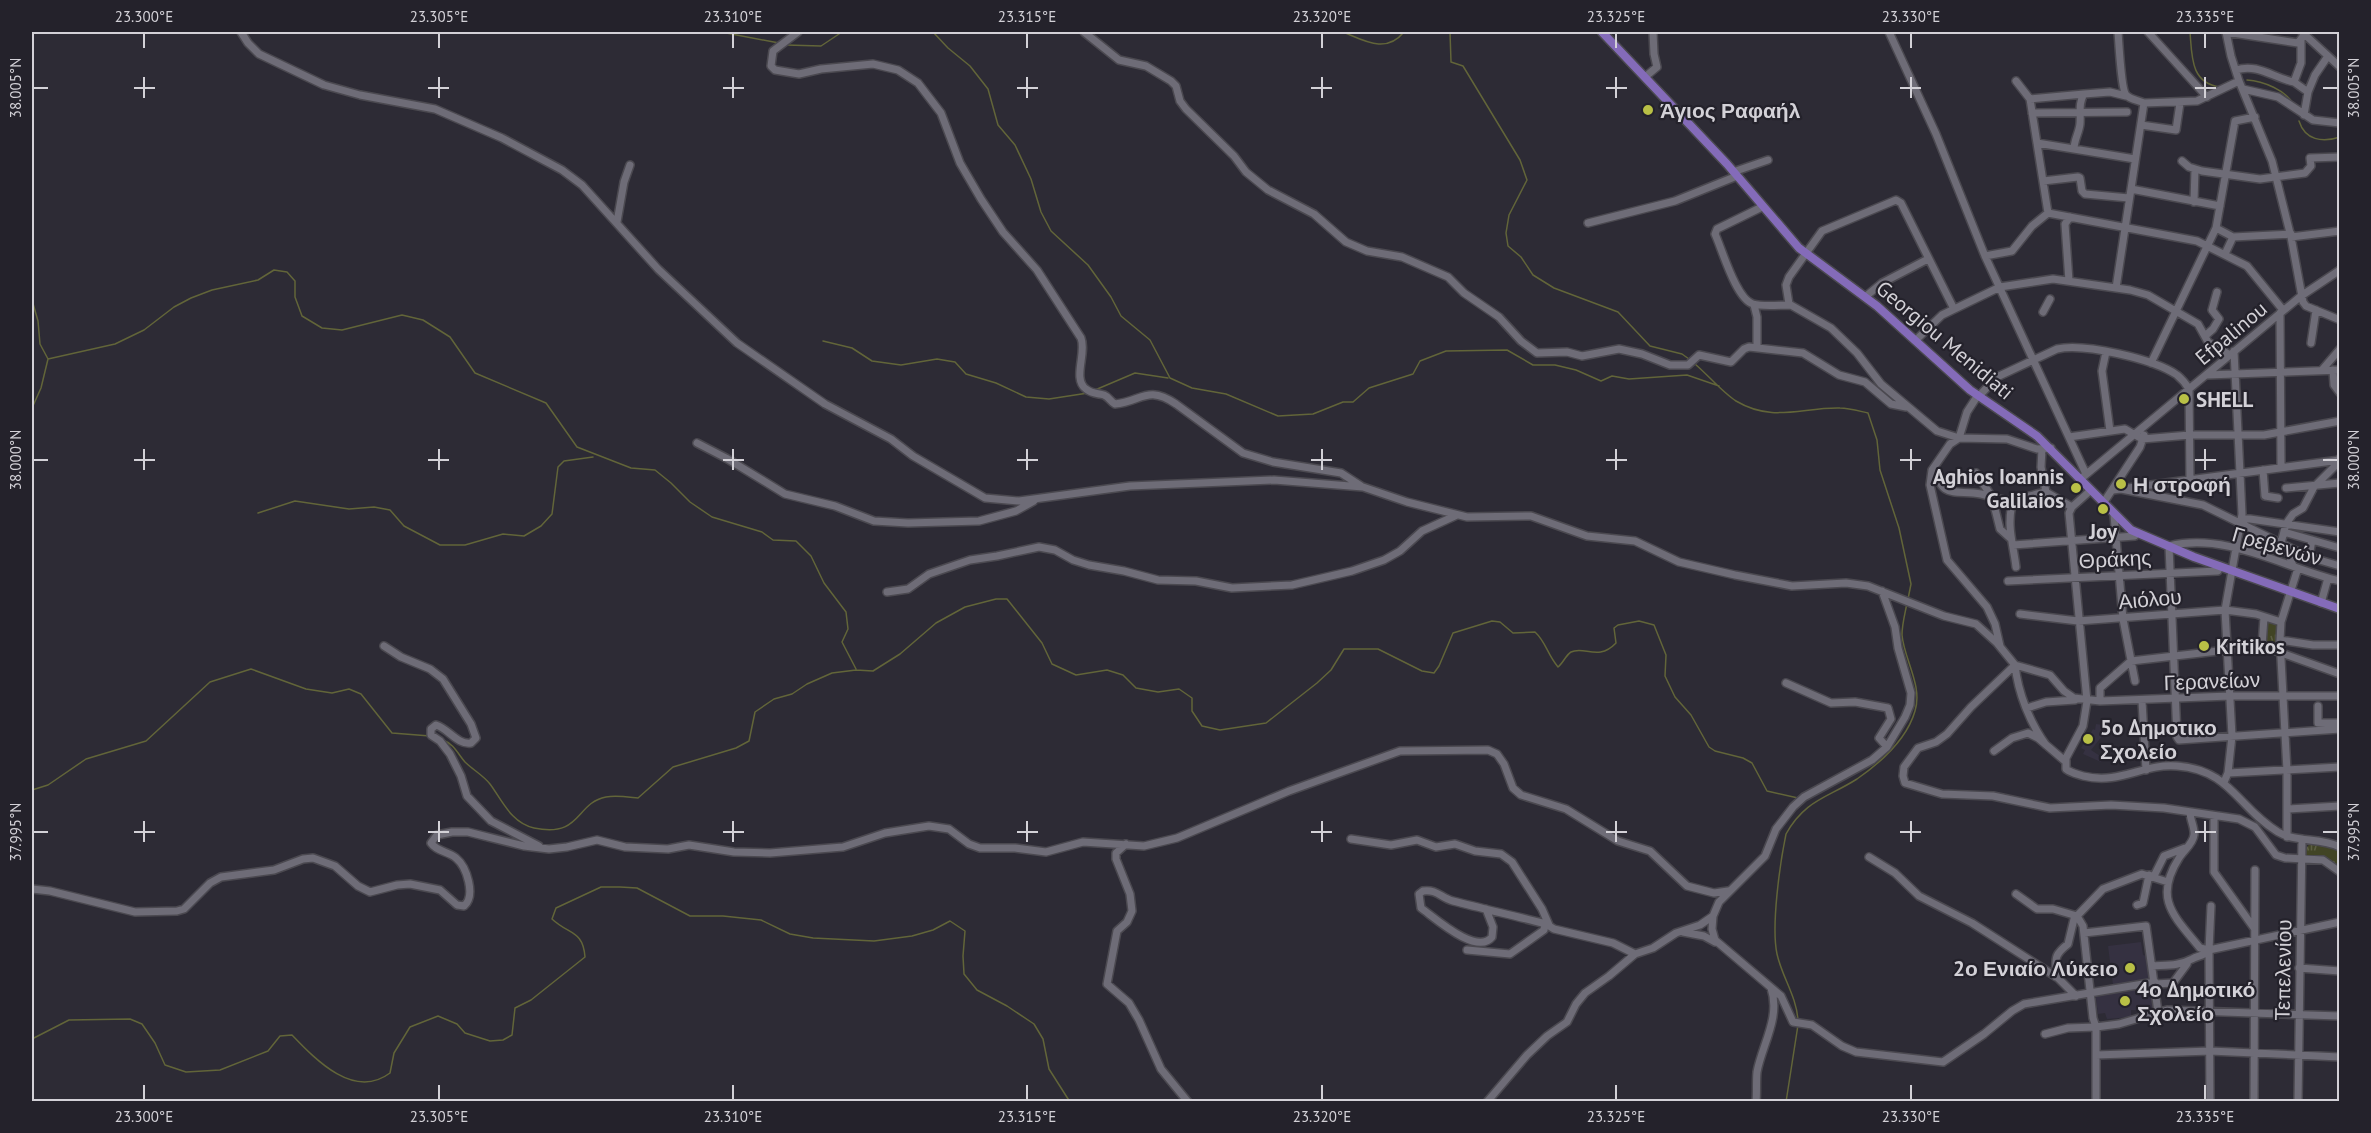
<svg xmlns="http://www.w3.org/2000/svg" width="2371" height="1133" viewBox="0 0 2371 1133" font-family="'PT Sans',sans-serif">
<defs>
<pattern id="grass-tufts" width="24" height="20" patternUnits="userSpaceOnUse" patternTransform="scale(1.5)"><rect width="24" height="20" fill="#414425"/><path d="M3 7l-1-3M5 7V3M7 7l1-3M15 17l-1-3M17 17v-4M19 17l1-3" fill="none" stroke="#5c5e44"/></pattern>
</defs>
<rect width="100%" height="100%" fill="#2d2b35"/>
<!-- built -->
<path fill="#353141" d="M2096,724L2103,725L2100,733L2103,735L2091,750L2103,758L2101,762L2083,754L2085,750L2081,748L2084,743L2086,744V741L2093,729L2095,730Z
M2141,942L2143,955L2148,956L2151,980L2113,985L2108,946Z
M2153,986L2156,1010H2131V1017L2107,1019L2105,1013L2098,1014L2095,992Z"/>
<!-- grass -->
<path fill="url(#grass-tufts)" d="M2266,619L2278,623L2277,648L2264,644Z
M2311,842L2328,845L2339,850V868L2324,858L2307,857L2305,850Z"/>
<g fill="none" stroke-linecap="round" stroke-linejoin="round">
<!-- stream -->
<path stroke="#626539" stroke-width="1.5" d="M721,32L779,43
M933,32L948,48L970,66L988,89L998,125L1015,145L1031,179L1041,212L1051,231L1088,265L1111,297L1121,316L1150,340L1170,378L1192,388L1226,394L1278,416L1313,414L1343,402H1353L1369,388L1413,374L1420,361L1446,351L1507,350L1533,365H1555L1576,370L1601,381L1612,376L1629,379L1687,375L1719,386
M1343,32C1365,41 1386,54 1404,32
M1450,32L1451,62L1463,66L1520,160L1527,180L1509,215L1506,233L1508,246L1521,257L1533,275L1554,288L1618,312L1650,346L1682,354L1689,359
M2190,32C2192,55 2190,83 2220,87
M786,45L821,46L842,32
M2247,80C2263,81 2286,90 2294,105
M2299,121C2305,140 2322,143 2340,137
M32,300L38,321L40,344L48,359L41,388L32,408
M823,341L852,348L872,361L901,365L937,359L955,362L966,374L996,383L1026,397L1049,399L1088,393
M48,359L115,344L144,330L174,307L191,298L212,290L258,280L274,270L287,272L295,281V297L302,316L322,328L342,330L402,315L423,320L450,337L475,373L546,403L577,447L631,468L655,470L671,483L690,502L712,517L762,532L773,540L796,541L811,556L824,583L846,612L848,629L842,642L856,669
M1695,364C1708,375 1723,393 1736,401C1773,423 1802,407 1840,408C1849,408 1859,411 1868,413L1877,440L1880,470L1899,528L1911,584L1908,599
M1095,390L1135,373L1168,378
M258,513L295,501L349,509L374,507L390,510L404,526L440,545H465L503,534L524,536L541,526L552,514L558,467L564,461L593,457
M32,529V560
M443,740C454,744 458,754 465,762C473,770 483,775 490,784C502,800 511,823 534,828C582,838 575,803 606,797C616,795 628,797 638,798L673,767L736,748L749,741L755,712L774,699L792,694L807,684L832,673L856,670L873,671L900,654L936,623L965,607L996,599H1007L1042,643L1052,664L1076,675L1107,670L1123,675L1136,688L1158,692L1179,689L1192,698V711L1202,726L1220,730L1266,723L1317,683L1331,670L1344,649H1378L1422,671L1434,673L1439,666L1453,633L1492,621L1500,622L1513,633L1535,632C1546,642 1547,654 1558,667C1563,663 1566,655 1571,652C1584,645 1598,662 1616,643L1614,628L1618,625L1639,621L1654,625L1666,655L1665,676L1675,697L1691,715L1709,747L1715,751L1743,758L1752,763L1767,791L1798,798
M32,790L48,785L86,759L146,741L210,682L251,669L306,689L332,693L349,689L361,694L392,733L430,736
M1798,1021C1797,997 1782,977 1777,954C1771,926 1780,863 1786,834C1805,800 1827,798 1857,779C1880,763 1907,739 1915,711C1923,686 1904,659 1902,635C1902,624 1905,614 1907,603
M32,1039L69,1020L130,1019L142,1024L155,1043L165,1065L186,1072L220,1070L268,1051L280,1036L292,1035C316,1060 354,1100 390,1073L394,1053L410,1027L438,1016L457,1024L465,1033L490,1041L503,1040L512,1035L515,1008L531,1000L585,957C583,930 569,935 552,919L556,908L601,887H620L637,888L690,916H723L761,920L790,934L813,938L874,941L912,936L933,930L950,921L965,931L963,956L964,974L977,990L1007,1006L1034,1024L1043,1039L1049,1069L1070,1102
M1786,1102L1798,1025"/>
<defs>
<path id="minor" d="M241,32L248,43L259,54L324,85L360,95L435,109L502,138L562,170L582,185L658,269L737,343L825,404L891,439L913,456L985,498L1019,501L1130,486L1274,480L1363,487L1407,502L1467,517L1531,516L1587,536L1635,541L1679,562L1735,575L1792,586L1846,583L1868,586L1944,616L1976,624L1997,643L2015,665L2050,675L2064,691L2074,698L2100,701L2230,696H2340
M798,32L773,51L771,66L775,70L799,74L821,69L873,64L898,70L918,83L941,113L960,163L981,199L1003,232L1037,270L1081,338C1087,353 1072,379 1086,389C1092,394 1097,393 1104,395C1109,397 1110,401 1115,404C1141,402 1147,384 1176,404L1243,453L1273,462L1341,473L1361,486
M1084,32L1119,60L1146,66L1171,81L1176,86L1180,101L1186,109L1234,156L1246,172L1268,190L1314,214L1346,242L1367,251L1402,257L1448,277L1464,293L1499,317L1521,341L1537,353L1567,352L1582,356L1619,349L1642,354L1670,365H1688L1699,355L1731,362L1744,349L1749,347L1803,353L1839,375L1865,382L1891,404L1906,407
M1889,32L1936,134L1985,256L2086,474
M2148,32L2207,97
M2226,32L2231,56L2239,81L2272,161L2291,237L2303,302L2306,306L2340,320
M2226,32L2298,43L2305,34
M2302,32L2340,67
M2301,41V63L2294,82L2308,92L2304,115
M2236,70C2258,63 2273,78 2294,82
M1645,77L1657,67L1654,54L1653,32
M2016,81L2030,99L2048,213
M2243,89L2278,97L2313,120L2340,123
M2308,92L2315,75L2328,56
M2030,99L2084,94
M2144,103L2197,101L2239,81
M2032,113L2127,112
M2141,125L2176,130L2180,103
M2037,143L2135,159
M2074,149C2074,140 2079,133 2080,124C2081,113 2078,104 2084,94L2110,92L2126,96
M2182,161L2189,167L2202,171L2260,179L2305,173L2311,166L2310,158L2340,157
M1733,172L1768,160
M2043,181L2078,177L2080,178L2082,191L2085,194L2129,198
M2131,189L2220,206
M2194,202L2195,169
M1762,207L1717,229L1715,234C1722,249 1736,299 1753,304C1763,307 1779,305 1790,305
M617,222L624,182L630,165
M1588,223L1675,201L1737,176
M2216,228L2233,237L2291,234
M2291,237L2340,231
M2225,254L2233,237
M1985,256L2012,251L2032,226L2048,213L2197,241L2247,266L2283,310
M2069,281L2065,224L2070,217
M2116,288L2144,103C2138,100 2131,100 2126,95C2121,89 2119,43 2118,32
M1865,297L1882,283L1928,259
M1754,305L1757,317V347
M1954,309L1901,203L1896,200L1822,231L1789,277L1786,285L1789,304L1831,328L1857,353L1881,384L1937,431L1959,438L2007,439L2037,449L2051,448
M2043,312L2050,299
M2280,313L2281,467
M2205,336L2213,329L2219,319L2212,310L2217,292
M1916,340L1942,315L2000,287L2053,279L2130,290L2148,295L2198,324L2208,342L2230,355
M2311,343L2316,310
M2106,352L2102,371L2110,431
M2151,363L2216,228L2235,121L2255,117
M2322,370L2340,349
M2333,370L2334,385L2340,393
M2207,375L2340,370
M1978,395L1967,412L1959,438L1950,444L1932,470L1930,485L1947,560L1987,607L1995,624L2000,646
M1979,396L1997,377L2057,349C2084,343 2154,359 2177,375C2182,379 2186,384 2189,389L2190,480
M2069,437L2125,429L2142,439L2190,435H2264L2340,421
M697,443L726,458L785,494L835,506L874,521L908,523L979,521L1016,511L1034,501
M2042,449L2041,467L2046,492
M1935,466C1940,501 1957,489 1981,494C1991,496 2003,502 2013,500C2024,498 2035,494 2046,492L2072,507
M2263,470L2265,496L2278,498
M1976,473L1992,497L2000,529L2010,538
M2083,477L2301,296L2340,270
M2286,488L2340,483
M2121,489L2203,505L2309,557L2340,566
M2091,490L2072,507L2069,513L2087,701L2083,726L2066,758V769C2071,773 2077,774 2083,776C2121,785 2143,763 2177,766C2231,770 2237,807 2278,832C2297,843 2320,837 2340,847
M2113,490L2340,460
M2013,500C2006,526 2013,542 2016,567
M2104,502L2140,447L2144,435
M2114,515L2123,619L2135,681
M2240,523L2244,519H2250L2340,532
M2284,532L2340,548
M2281,543L2286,524L2293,514L2303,508L2314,487L2336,465L2339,459
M2013,545L2135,536L2136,534
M2286,546L2293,566
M2309,557L2312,540
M2008,581L2218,571L2220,566
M2340,581C2284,568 2228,532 2169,546L2177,737L2179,740L2340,729
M1882,591L1895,627L1898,648L1911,693L1910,705L1905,717L1887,747L1872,760L1804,797L1793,807L1776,829L1765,856L1719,902L1713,916L1712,929L1715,940L1781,996L1793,1022L1812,1025L1842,1046L1856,1052L1943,1062L1984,1034L2012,1011L2024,1004L2155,982
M887,592L908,589L929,574L970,560L997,556L1039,547L1055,550L1073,560L1089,565L1124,571L1158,580L1196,581L1232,588L1292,585L1352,571L1384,560L1400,551L1422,531L1457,515
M2321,603L2328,578
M2020,614L2078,621L2225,610L2256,614L2281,622
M2280,640L2313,645H2340
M384,646L401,657L430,669L443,679L471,724L476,738L471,743C457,745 449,729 436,725L431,729V735L440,741L450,754L461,776L467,796L491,821L539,846
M2262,646L2264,617
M2131,661L2262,646L2340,674
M2015,665L1971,707L1947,734L1936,742L1918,748L1904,767L1903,776L1905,783L1942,794L1993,796L2050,808L2111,805L2164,808L2239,819L2255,827L2276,855L2285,858L2323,860L2340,872
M2015,665C2018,693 2030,723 2046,745
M1786,683L1831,703L1855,702L1888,708L1891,719L1879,738L1887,747
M2100,701V688L2131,661
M2142,701L2146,770
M2318,706V723H2340
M2027,708L2046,702L2075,700
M1994,751L2012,738L2028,733L2038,738L2065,761
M2228,773L2340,767
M2224,782L2228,773L2232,736L2225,610L2242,514L2234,351
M2288,809L2340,806
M2190,812C2190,820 2195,828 2194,835C2193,844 2183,851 2179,858C2153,899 2174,916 2200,948L2209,950L2211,906
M2214,816V872L2254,928
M2287,837V771L2280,640L2281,622L2298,568
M1351,839L1391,845L1417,840L1436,847L1455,844L1475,851L1501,854L1512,862L1542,909L1549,925
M1126,844L1116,853V859L1130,894L1132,911L1127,922L1117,931L1107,984L1129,1003L1139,1020L1161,1069L1188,1102
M1869,857L1895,873L1919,896L1972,923L2058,978L2076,996
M2154,876L2164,856L2185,848
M32,889L50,891L135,912L177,911L184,909L210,883L221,877L274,870L303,859L313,858L335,866L358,886L370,892L397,885L410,884L440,890L457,905L464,906C476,896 467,867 456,858C448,851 437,852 431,843L437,835L452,832H468L524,846L549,849L567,847L597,840L625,847L668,849L689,845L734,852L770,853L843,847L885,833L929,826L949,829L969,844L980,848H1015L1046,852L1083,842L1144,846L1177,838L1289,791L1400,751L1488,750L1497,754L1504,764L1513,788L1521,795L1566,809L1618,841L1650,851L1687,886L1714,893L1728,891
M2016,894L2037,909H2053L2077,916L2083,926L2093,1018L2096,1027L2068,1028L2045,1034
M2137,905L2143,903L2149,875
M1486,909L1493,927L1492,937C1477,956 1435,918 1421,908L1419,894L1423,891C1437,889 1441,898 1453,901C1484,909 1515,916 1546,924L1554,929L1613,943L1635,954
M1683,932L1704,936L1715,942
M2084,933L2146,926L2158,1012
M1467,950L1510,954L1544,930L1545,923
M2209,950L2210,1102
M2152,966C2168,965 2179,966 2192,959C2199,955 2203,957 2209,950L2340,922
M2299,968L2340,971
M2056,977C2056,958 2053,956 2068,944L2074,919L2103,889L2142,874L2168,882
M2155,984L2173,983L2187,964
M2096,1055V1027L2119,1024L2167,1010L2340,1016
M1487,1102L1527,1055L1547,1036L1567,1022L1576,1004L1585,993L1609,976L1635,954L1653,948L1676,933L1700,925L1713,916
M1756,1102C1757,1092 1756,1082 1757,1072C1762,1045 1781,1017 1771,988
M2096,1102V1055L2210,1051L2340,1057
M2254,1102L2255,870
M2298,1102L2302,839"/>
<path id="major" d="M1602,32L1727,164L1799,248L1877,306L1970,390L2037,436L2131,530L2194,557L2340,609"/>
</defs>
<!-- minor casing -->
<use href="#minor" stroke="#4b4950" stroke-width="10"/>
<!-- major casing -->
<use href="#major" stroke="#4b4950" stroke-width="11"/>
<!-- minor -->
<use href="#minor" stroke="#6e6c77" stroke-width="7"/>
<!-- major -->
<use href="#major" stroke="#846bb9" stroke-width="8"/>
</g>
<!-- ticks -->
<path fill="none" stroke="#d3d1d7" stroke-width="2" d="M144,33V48M439,33V48M733,33V48M1027,33V48M1322,33V48M1616,33V48M1911,33V48M2205,33V48M144,77V98M439,77V98M733,77V98M1027,77V98M1322,77V98M1616,77V98M1911,77V98M2205,77V98M33,88H48M134,88H155M428,88H449M723,88H744M1017,88H1038M1311,88H1332M1606,88H1627M1900,88H1921M2195,88H2216M2323,88H2338M144,449V470M439,449V470M733,449V470M1027,449V470M1322,449V470M1616,449V470M1911,449V470M2205,449V470M33,460H48M134,460H155M428,460H449M723,460H744M1017,460H1038M1311,460H1332M1606,460H1627M1900,460H1921M2195,460H2216M2323,460H2338M144,821V842M439,821V842M733,821V842M1027,821V842M1322,821V842M1616,821V842M1911,821V842M2205,821V842M33,832H48M134,832H155M428,832H449M723,832H744M1017,832H1038M1311,832H1332M1606,832H1627M1900,832H1921M2195,832H2216M2323,832H2338M144,1085V1100M439,1085V1100M733,1085V1100M1027,1085V1100M1322,1085V1100M1616,1085V1100M1911,1085V1100M2205,1085V1100"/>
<!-- markers -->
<g fill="#b9c046" stroke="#24222b" stroke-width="2">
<circle cx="1648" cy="110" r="6"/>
<circle cx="2184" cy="399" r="6"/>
<circle cx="2121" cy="484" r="6"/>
<circle cx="2076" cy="488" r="6"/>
<circle cx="2103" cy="509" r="6"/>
<circle cx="2204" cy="646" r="6"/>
<circle cx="2088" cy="739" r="6"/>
<circle cx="2130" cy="968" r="6"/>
<circle cx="2125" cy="1001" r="6"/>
</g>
<g text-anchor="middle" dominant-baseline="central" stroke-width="4.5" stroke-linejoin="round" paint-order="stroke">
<!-- poi labels -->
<g font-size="21" font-weight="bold" fill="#d3d1d7" stroke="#24222b" text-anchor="start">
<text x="1660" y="110">Άγιος Ραφαήλ</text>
<text x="2196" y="399">SHELL</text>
<text x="2064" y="476" text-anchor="end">Aghios Ioannis<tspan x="2064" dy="24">Galilaios</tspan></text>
<text x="2133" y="484">Η στροφή</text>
<text x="2103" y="531" text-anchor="middle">Joy</text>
<text x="2216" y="646">Kritikos</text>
<text x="2100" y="727">5o Δημοτικο<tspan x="2100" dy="24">Σχολείο</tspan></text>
<text x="2118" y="968" text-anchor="end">2ο Ενιαίο Λύκειο</text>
<text x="2137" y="989">4ο Δημοτικό<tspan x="2137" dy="24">Σχολείο</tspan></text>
</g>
<!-- street labels -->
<g font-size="21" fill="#d3d1d7" stroke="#24222b">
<text transform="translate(2231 333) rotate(-40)">Efpalinou</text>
<text transform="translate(1945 340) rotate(40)">Georgiou Menidiati</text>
<text transform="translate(2277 546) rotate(16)">Γρεβενών</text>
<text transform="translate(2115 559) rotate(-3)">Θράκης</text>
<text transform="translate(2150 599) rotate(-5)">Αιόλου</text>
<text transform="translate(2212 681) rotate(-2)">Γερανείων</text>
<text transform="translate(2283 970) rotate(-89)">Τεπελενίου</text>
</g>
</g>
<!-- border -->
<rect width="2371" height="1133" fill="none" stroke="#24222b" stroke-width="66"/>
<rect x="33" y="33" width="2305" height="1067" fill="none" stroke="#d3d1d7" stroke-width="2"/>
<g font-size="15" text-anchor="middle" fill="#d3d1d7">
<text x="144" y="22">23.300°E</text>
<text x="439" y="22">23.305°E</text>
<text x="733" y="22">23.310°E</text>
<text x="1027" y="22">23.315°E</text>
<text x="1322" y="22">23.320°E</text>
<text x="1616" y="22">23.325°E</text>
<text x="1911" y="22">23.330°E</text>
<text x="2205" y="22">23.335°E</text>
<text transform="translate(16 88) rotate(-90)" y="5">38.005°N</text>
<text transform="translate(2354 88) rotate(-90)" y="5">38.005°N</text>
<text transform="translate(16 460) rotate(-90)" y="5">38.000°N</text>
<text transform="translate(2354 460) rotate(-90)" y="5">38.000°N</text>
<text transform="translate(16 832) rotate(-90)" y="5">37.995°N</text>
<text transform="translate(2354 832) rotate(-90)" y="5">37.995°N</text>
<text x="144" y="1122">23.300°E</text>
<text x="439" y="1122">23.305°E</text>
<text x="733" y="1122">23.310°E</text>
<text x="1027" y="1122">23.315°E</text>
<text x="1322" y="1122">23.320°E</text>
<text x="1616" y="1122">23.325°E</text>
<text x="1911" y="1122">23.330°E</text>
<text x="2205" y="1122">23.335°E</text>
</g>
</svg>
